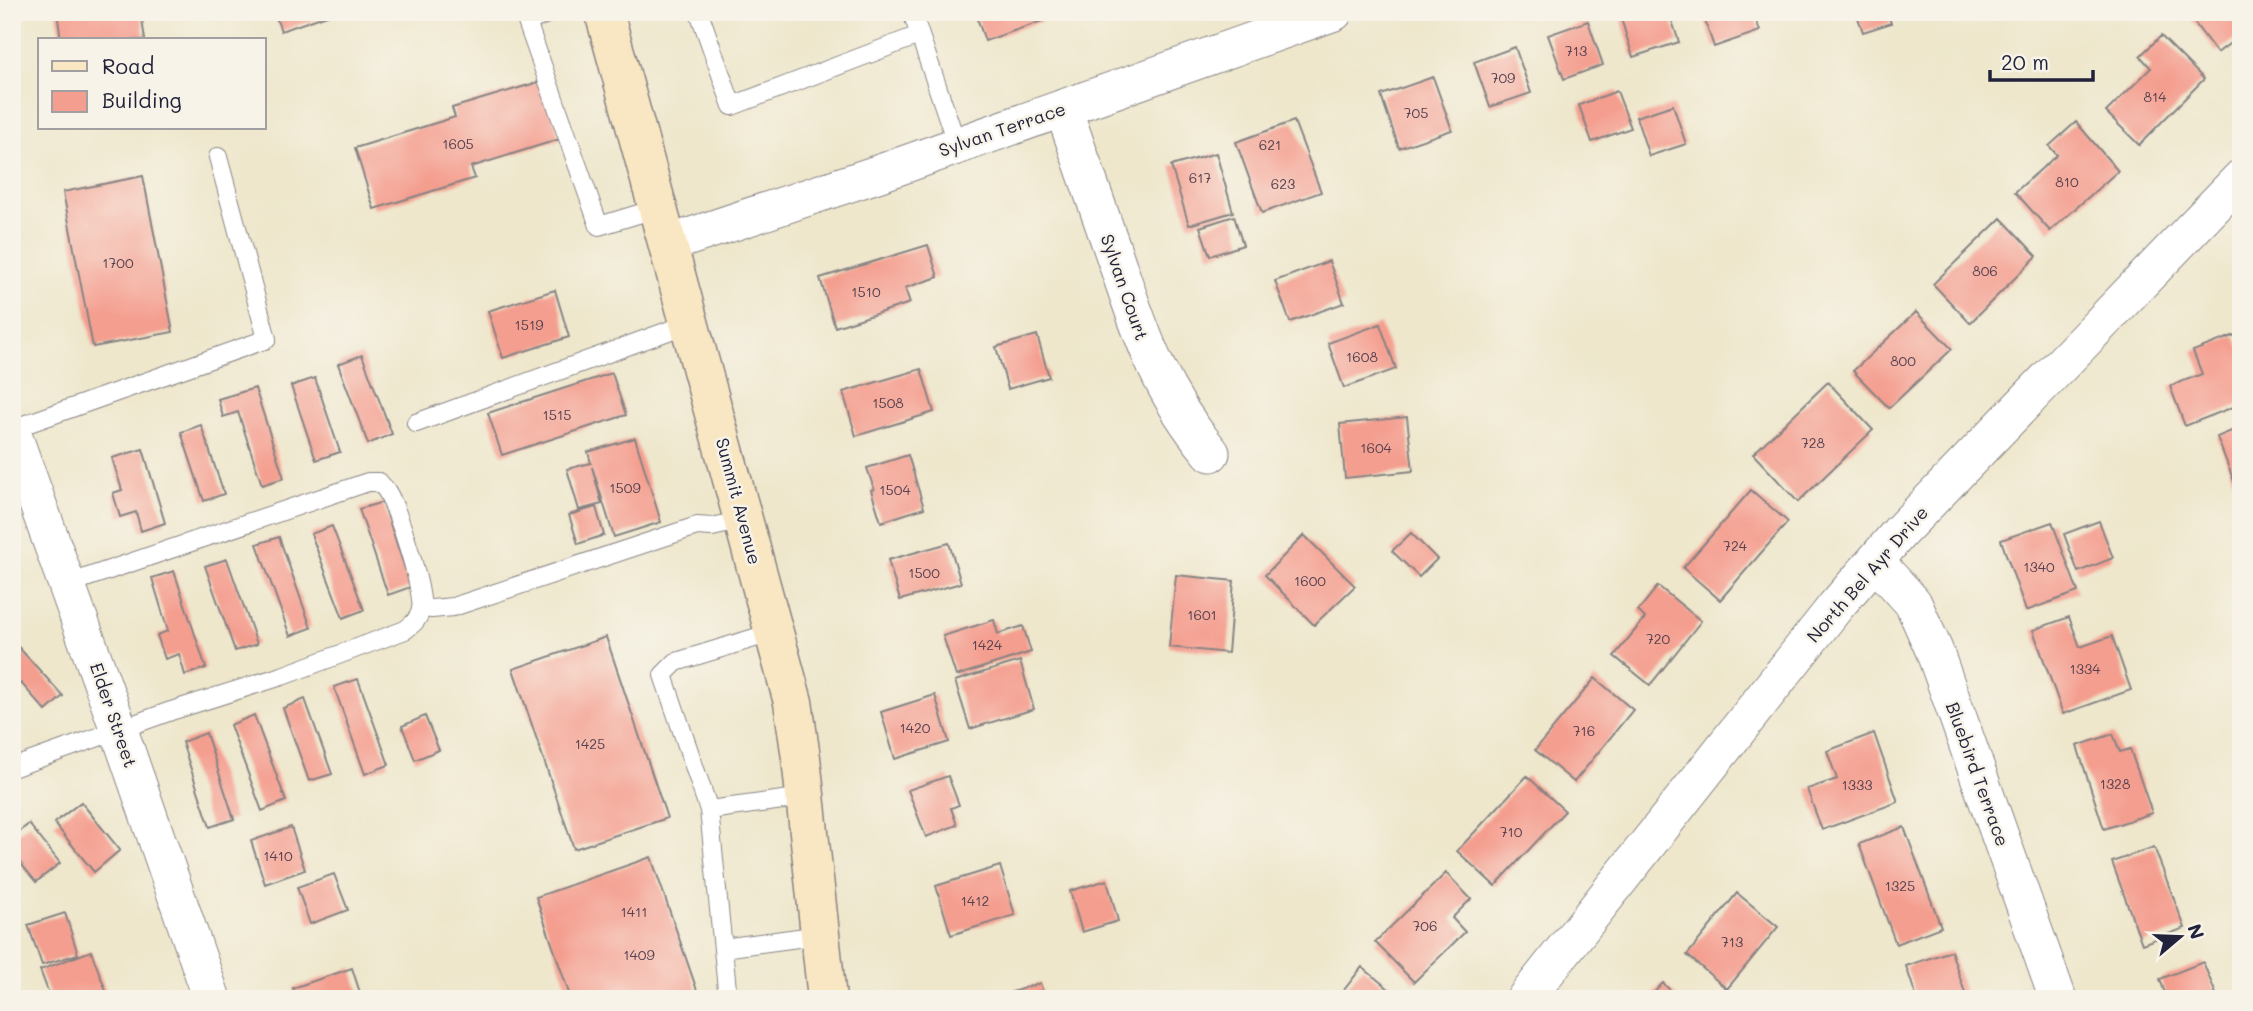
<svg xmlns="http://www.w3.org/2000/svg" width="2253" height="1011" viewBox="0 0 2253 1011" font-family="Mali,sans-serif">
<rect width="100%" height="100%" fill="#f7f3e8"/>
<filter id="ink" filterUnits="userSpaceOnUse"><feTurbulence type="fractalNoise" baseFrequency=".0143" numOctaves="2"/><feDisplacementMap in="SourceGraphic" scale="14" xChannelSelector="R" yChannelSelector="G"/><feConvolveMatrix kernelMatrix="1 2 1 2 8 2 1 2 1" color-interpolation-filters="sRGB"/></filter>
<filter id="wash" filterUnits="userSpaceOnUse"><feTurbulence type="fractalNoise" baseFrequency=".00686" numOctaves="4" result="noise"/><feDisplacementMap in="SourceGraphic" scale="28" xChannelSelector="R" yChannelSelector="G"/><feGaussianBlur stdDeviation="1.57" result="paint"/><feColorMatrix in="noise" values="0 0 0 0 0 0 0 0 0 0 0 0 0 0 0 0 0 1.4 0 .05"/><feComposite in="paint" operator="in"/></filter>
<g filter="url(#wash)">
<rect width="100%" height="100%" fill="#eee7cc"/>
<g id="blocks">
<!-- building -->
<path fill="#f49e8f" d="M57,12H141L145,40H61Z
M274,12H333V13L281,31Z
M975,12H1065V13L985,41Z
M1619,12H1669L1679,42L1633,57Z
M1702,12H1753L1760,31L1714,47Z
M1856,12H1887L1891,23L1863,32Z
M2196,12H2241V35L2217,53L2190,17Z
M1588,21L1603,65L1564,79L1548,35Z
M2161,36L2204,79L2139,145L2106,112L2151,68L2140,56Z
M1515,47L1531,93L1490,107L1474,62Z
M1433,77L1452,130L1399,148L1381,95Z
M542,81L560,139L471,167L475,178L374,209L355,148L455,117L452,108Z
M1617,91L1631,128L1592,142L1579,105Z
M1673,105L1686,144L1649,156L1636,117Z
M1294,121L1321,192L1262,213L1236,142Z
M2076,122L2118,171L2050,231L2015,192L2057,155L2049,146Z
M1216,153L1233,212L1189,225L1171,166Z
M143,176L173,332L93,347L63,192Z
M1234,216L1243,245L1210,256L1200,227Z
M2001,218L2037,256L1970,323L1933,284Z
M928,245L938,277L905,288L910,303L835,327L820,278Z
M1329,261L1344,303L1290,322L1275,281Z
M555,290L569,337L503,358L488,311Z
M1916,312L1952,349L1889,408L1853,371Z
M1380,324L1396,369L1344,388L1328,343Z
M1037,335L1049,377L1008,389L996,347Z
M2235,335L2241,351V404L2185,426L2170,386L2202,374L2193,351Z
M362,355L392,434L368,444L338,364Z
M921,369L934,412L856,436L843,392Z
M612,373L626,415L502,455L488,413Z
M315,378L340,452L316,460L291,386Z
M1828,382L1873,430L1798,502L1753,454Z
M255,388L284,478L262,485L238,412L223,417L218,399Z
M1407,417L1413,471L1345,478L1340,424Z
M201,425L224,494L204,501L181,432Z
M2241,427V500L2217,437Z
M635,438L661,522L614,537L592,467L602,504L579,510L567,469L591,463L588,452Z
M143,449L165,523L141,531L136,512L120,517L113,493L122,490L112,458Z
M908,455L924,508L881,522L871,490L874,489L867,468Z
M1751,490L1788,522L1720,600L1683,568Z
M383,502L411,587L388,595L359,509Z
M596,507L604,535L578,544L569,515Z
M2099,521L2113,558L2078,572L2064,534Z
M2052,522L2078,592L2026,611L2001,540Z
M332,526L364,610L343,618L311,534Z
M1411,533L1437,559L1419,577L1392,551Z
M1304,535L1355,586L1314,625L1265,575Z
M279,537L311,628L290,636L257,544Z
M949,543L961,583L900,600L888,560Z
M227,559L257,644L235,651L205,566Z
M174,571L206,668L185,675L179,654L165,659L157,635L168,631L152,578Z
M1176,575L1234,581L1228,653L1169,647Z
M1658,586L1701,621L1650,685L1614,656L1645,618L1638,611Z
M2069,617L2080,647L2112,636L2131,690L2063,714L2033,630Z
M994,620L998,634L1023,626L1031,652L956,676L943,636Z
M606,637L667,818L574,849L513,669Z
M12,640L63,696L46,711L21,683L12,690Z
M1020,661L1034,709L970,729L955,681Z
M1595,678L1633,710L1574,782L1535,750Z
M358,679L389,765L365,774L334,687Z
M935,695L949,742L895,759L881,712Z
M305,699L332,774L309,781L283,708Z
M254,715L286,801L262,811L230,725Z
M425,716L439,750L415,760L402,726Z
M206,733L234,819L210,827L182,742Z
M1874,733L1898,802L1822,830L1807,789L1837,779L1827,751Z
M2113,734L2120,752L2130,749L2152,813L2104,829L2077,746Z
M948,776L959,805L951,808L957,825L926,837L908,790Z
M1527,776L1565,811L1495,886L1457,851Z
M81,802L120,850L94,872L54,823Z
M29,824L60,863L36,882L12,853V837Z
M291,827L305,870L265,884L251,841Z
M1904,827L1941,927L1896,944L1859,844Z
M2154,847L2185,928L2142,944L2112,862Z
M651,857L700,999H571L536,897Z
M1000,866L1015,915L951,935L936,886Z
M1446,873L1471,899L1452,918L1465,932L1414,982L1375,942Z
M334,874L348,910L310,924L297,887Z
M1107,880L1118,921L1082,932L1070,891Z
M1737,893L1778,927L1727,989L1687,955Z
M65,913L78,954L42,965L28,925Z
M91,951L109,999H51L40,970Z
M1951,951L1967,999H1917L1906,966Z
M2203,962L2218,999H2167L2160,979Z
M1362,967L1401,999H1337Z
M352,968L362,999H296L293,988Z
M1040,983L1045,999H993V998Z
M1663,983L1679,999H1648Z"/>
</g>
</g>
<g filter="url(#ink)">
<use href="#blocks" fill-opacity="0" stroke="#888484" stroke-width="2"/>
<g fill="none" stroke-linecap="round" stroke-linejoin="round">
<defs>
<path id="lane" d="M552,12L527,22L599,226L658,208
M699,12L732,106L919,35
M912,12L957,145
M416,423L690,323
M12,429L267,339L218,157
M421,608L432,609L453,607L697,526L712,527L744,520
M12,768L171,711L282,676L405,630C413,624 418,620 421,610C425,593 397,506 386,490C384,487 381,485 379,482H368L68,584
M709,810L805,797
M723,948L820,935
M728,999L709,810L663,675L676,662L774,632"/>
<path id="street" d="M1063,108C1080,156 1097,205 1114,254C1140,331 1158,390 1211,453
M668,244L886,171L1334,12
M12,432L119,730L212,999
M1875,561L1913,603L1934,650L2058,999
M1525,999L1836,606L1899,533L2241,178"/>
<path id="secondary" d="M604,12L793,702L801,758L827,999"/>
</defs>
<!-- lane casing -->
<use href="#lane" stroke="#888484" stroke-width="20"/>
<!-- street casing -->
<use href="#street" stroke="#888484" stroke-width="39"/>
<!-- secondary casing -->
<use href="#secondary" stroke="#888484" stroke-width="41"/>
<!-- lane -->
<use href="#lane" stroke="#fff" stroke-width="18"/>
<!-- street -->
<use href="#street" stroke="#fff" stroke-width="37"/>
<!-- secondary -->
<use href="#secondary" stroke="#f9e7c3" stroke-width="38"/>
</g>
</g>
<g text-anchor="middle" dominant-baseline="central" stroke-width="5" stroke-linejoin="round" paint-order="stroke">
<!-- number labels -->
<g font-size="14" fill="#564150">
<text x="1576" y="50">713</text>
<text x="1503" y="77">709</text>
<text x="2155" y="96">814</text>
<text x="1416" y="112">705</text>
<text x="458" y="143">1605</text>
<text x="1270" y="144">621</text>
<text x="1200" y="177">617</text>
<text x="2067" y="181">810</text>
<text x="1283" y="183">623</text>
<text x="118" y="262">1700</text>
<text x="1985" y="270">806</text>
<text x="866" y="291">1510</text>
<text x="529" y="324">1519</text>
<text x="1362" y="356">1608</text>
<text x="1903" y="360">800</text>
<text x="888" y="402">1508</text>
<text x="557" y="414">1515</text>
<text x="1813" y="442">728</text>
<text x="1376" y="447">1604</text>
<text x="625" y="487">1509</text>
<text x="895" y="489">1504</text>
<text x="1735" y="545">724</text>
<text x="2039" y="566">1340</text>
<text x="924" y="572">1500</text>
<text x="1310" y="580">1600</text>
<text x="1202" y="614">1601</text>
<text x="1658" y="638">720</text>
<text x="987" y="644">1424</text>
<text x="2085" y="668">1334</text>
<text x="915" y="727">1420</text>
<text x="1584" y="730">716</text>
<text x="590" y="743">1425</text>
<text x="2115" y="783">1328</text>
<text x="1857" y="784">1333</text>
<text x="1511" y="831">710</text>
<text x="278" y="855">1410</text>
<text x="1900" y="885">1325</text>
<text x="975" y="900">1412</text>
<text x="634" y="911">1411</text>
<text x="1425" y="925">706</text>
<text x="1732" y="941">713</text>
<text x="639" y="954">1409</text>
</g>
<!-- street labels -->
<g font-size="18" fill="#22223b" stroke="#f7f3e8">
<text transform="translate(1002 129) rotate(-19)">Sylvan Terrace</text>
<text transform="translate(1125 287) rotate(71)">Sylvan Court</text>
<text transform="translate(739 501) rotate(75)">Summit Avenue</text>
<text transform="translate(1867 574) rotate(-49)">North Bel Ayr Drive</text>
<text transform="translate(114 715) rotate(71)">Elder Street</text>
<text transform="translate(1978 774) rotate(70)">Bluebird Terrace</text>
</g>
</g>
<!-- margin -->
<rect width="2253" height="1011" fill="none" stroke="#f7f3e8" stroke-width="42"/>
<!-- legend -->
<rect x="38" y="38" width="228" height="91" fill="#f7f3e8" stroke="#a29fa3" stroke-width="2"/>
<rect x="52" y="61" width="35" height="10" fill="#f9e7c3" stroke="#a29fa3" stroke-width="2"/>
<text x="102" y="74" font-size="21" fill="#22223b">Road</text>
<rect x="52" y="91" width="35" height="21" fill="#f49e8f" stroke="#a29fa3" stroke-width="2"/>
<text x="102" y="108" font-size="21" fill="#22223b">Building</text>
<!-- north arrow -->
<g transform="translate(2180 937) rotate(71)" stroke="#f7f3e8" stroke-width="5" paint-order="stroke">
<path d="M0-5L12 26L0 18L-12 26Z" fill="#22223b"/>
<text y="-10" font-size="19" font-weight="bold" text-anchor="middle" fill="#22223b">N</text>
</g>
<!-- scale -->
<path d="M1990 70v10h103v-10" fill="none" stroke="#22223b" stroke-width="3.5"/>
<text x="2001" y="70" font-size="21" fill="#22223b" stroke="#f7f3e8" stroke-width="5" paint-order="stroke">20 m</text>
</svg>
